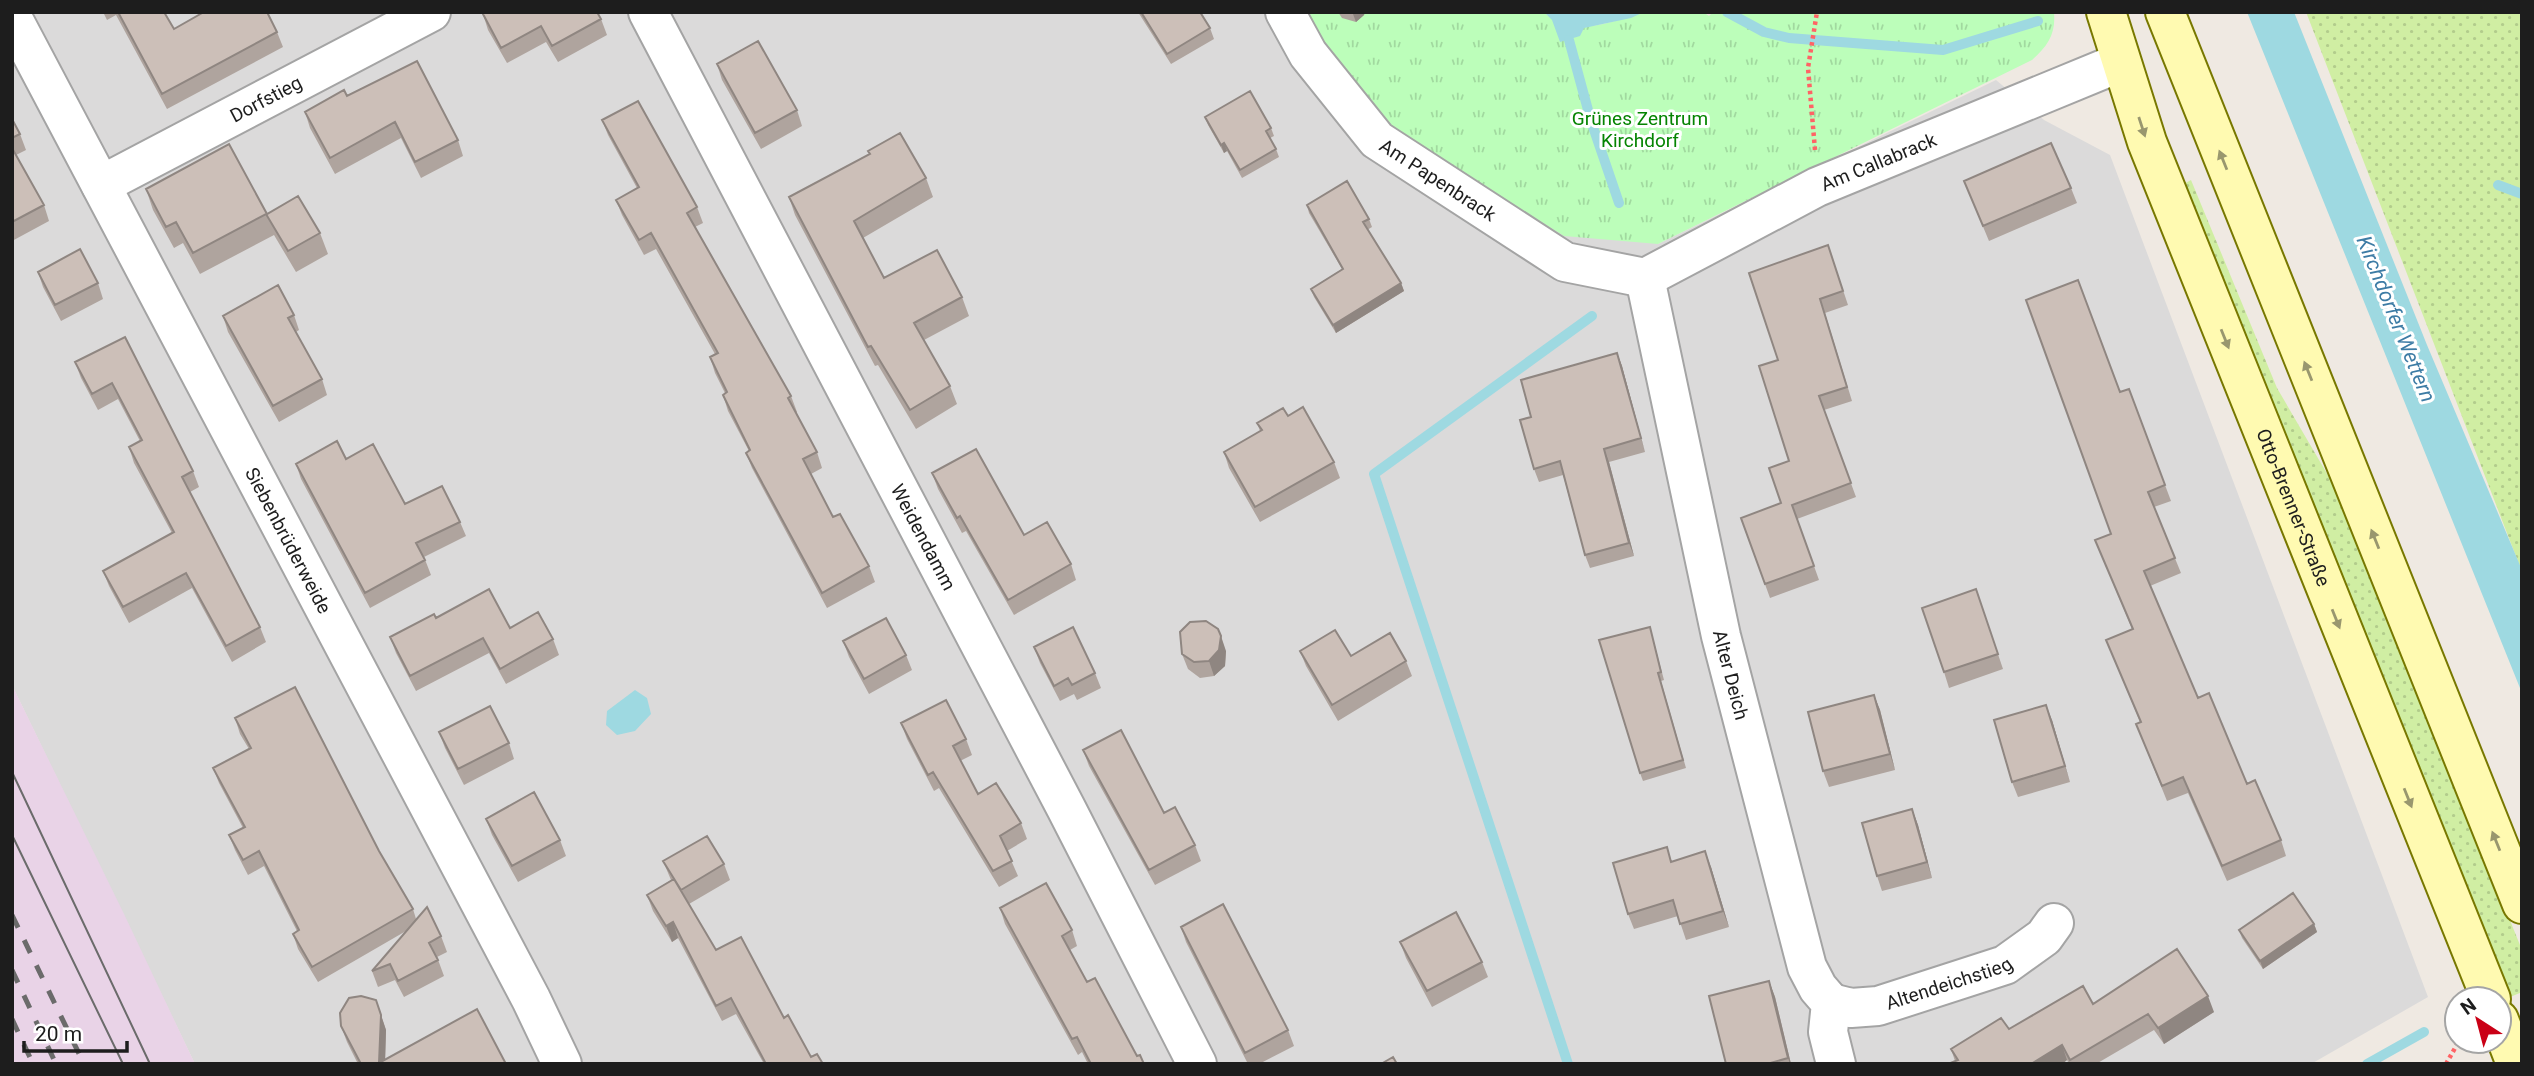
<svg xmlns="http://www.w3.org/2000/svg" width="2534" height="1076" viewBox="0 0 2534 1076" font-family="Roboto,sans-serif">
<defs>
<pattern id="grass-dots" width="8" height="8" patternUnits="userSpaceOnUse" patternTransform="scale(1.75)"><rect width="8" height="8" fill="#d0eea3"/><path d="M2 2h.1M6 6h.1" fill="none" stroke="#b2cc8c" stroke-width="1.8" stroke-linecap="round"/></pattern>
<pattern id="park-tufts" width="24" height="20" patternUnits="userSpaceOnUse" patternTransform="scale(1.75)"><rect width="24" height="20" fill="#bcfeba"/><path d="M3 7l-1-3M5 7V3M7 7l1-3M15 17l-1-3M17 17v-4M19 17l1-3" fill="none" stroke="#a1d99f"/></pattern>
</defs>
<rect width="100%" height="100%" fill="#efe9e2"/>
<!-- residential -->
<path fill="#dbdada" d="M12,12H1304L1658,244L1996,80L2044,120L2110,155L2428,997L2311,1064H195L12,685Z"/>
<!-- railway -->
<path fill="#e9d3e7" d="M12,685L124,914L195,1064H12Z"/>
<!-- grass -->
<path fill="url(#grass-dots)" d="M2306,12H2522V572Z
M2191,180L2277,388L2329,477L2343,507L2522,950V992L2508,998L2182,185Z"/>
<!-- park -->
<path fill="url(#park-tufts)" d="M1304,12H1544C1570,40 1612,21 1642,13C1660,8 1685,12 1703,12L1709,16L1713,12H2054C2056,34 2048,46 2032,60L1658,244L1564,236L1393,130L1324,49Z"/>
<!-- water -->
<path fill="#9ed9e1" d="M1544,12H1644L1631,18L1584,28L1580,36L1560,42L1552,20Z
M2247,12H2294L2427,345L2522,570V693Z
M635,690L647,698L651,714L635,731L617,735L606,725L607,711Z"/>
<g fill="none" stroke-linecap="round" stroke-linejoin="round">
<!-- stream -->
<path stroke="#9ed9e1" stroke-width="10" d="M1727,12L1764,32L1789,38L1943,50L2038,21
M1569,40L1591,121L1619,203
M2498,185L2522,194
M1568,1064L1374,474L1592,316
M2367,1064L2424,1032"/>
<defs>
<g id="minor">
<path id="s1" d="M648,12L1066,808L1197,1064"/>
<path id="s2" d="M1285,12L1308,54L1377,140L1565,262L1645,278"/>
<path id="s3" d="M12,17L531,999L562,1064"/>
<path id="s4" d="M101,185L431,12"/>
<path id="s5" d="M1645,278L1721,636L1807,967L1818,988L1831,1003L1828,1032L1836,1064"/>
<path id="s6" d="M1645,278L1817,187L2121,62"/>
<path id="s7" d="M1831,1003L1851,1008L1878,1006L2005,965L2044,937L2054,923"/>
</g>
<g id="secondary">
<path id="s8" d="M2106,12L2147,142L2491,999"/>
<path d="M2165,12L2522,904"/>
<path d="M2499,1020L2516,1064"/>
</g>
</defs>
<!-- minor casing -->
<use href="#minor" stroke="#a4a4a4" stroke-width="42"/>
<!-- secondary casing -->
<use href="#secondary" stroke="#787800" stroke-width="42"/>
<!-- path -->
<path stroke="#ff6365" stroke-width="4.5" stroke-dasharray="3.5 3.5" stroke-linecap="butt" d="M1815,150L1808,68L1817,12
M2446,1064L2459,1041"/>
<!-- minor -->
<use href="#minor" stroke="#fff" stroke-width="38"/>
<!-- secondary -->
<use href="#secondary" stroke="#fffab1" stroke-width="38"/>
<!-- tram -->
<path stroke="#6b6b6b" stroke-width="2" d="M12,772L150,1064
M12,835L123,1064"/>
<!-- rail -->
<path stroke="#6b6b6b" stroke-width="5" stroke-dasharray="14 14" stroke-linecap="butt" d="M12,915L84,1064
M12,970L56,1064
M12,1019L33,1064"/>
</g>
<!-- wall -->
<path fill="#afa49e" d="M103,12H164L174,29L277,32L283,47L167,109L116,15L107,20Z
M1138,12H1200L1210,28L1214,39L1171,64Z
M1338,12H1365L1364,15L1356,22L1342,18Z
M483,14L601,19L607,35L558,62L546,42L507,63L488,30Z
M717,64L797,110L802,126L761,149L722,80Z
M347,96L458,140L463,156L421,178L401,138L335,174L310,128L305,112Z
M1205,117L1271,128L1274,136L1270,138L1276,149L1279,157L1242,178L1227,151L1224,153L1208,125Z
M12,119L20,134L26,150L16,155L44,205L49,221L12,241Z
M602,120L697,207L703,223L695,227L791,396L797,412L796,413L817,452L822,468L811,474L833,517L869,566L875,582L827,608L752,468L746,453L749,451L728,411L723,395L725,393L715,373L710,357L715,354L656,249L644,255L622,215L616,200L637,188L608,135Z
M868,151L926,178L933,197L863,238L884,278L962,297L969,316L924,340L950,386L957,404L916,429L878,365L875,366L795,215L789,197L869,155Z
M1964,181L2071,188L2077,203L1989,241Z
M146,189L267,214L320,233L328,254L296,272L274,235L200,274L183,243L174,248L153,210Z
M1307,205L1369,219L1372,227L1367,230L1401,283L1404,291L1336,333L1314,297L1311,289L1342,269L1309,213Z
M1828,245L1848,305L1825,313L1852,401L1824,410L1856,497L1797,519L1819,580L1770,598L1741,518L1781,503L1789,461L1778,360Z
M38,272L98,283L103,299L61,321L43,287Z
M294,315L299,330L296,332L322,379L327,395L279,422L228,332L223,316Z
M125,337L193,471L199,487L190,492L260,627L266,642L232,662L192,588L129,623L109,586L103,571L172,533L134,463L129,447L140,441L118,399L98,410L81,378L75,362Z
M1617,353L1622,366L1645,452L1609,462L1634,556L1590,568L1585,555L1563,475L1539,482L1534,469Z
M2129,389L2171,501L2154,507L2181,573L2150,586L2198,698L2247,784L2281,840L2286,856L2227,881L2188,793L2167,801L2136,724L2140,722L2106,640L2132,629L2095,540L2111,534L2120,392Z
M1288,416L1334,462L1340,478L1260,522L1229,468L1224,452L1260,431L1257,423Z
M346,459L405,504L460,522L466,536L424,557L431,575L370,608L301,479L296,464Z
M932,473L1024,535L1071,564L1076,580L1014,615L966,531L962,533L938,489Z
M1976,589L2003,669L1949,688L1944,672Z
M436,618L553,639L559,655L506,684L489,653L416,691L396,653L390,637Z
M1650,627L1664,680L1661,681L1686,768L1643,781L1640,773Z
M843,641L906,655L912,670L869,694L849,657Z
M1034,647L1095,673L1101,688L1077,700L1074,694L1060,701L1040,663Z
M1226,651L1225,666L1214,676L1200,678L1188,669L1182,654Z
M1300,651L1351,656L1406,661L1412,676L1338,721L1306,666Z
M1874,695L1880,710L1895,770L1829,787L1823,771Z
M235,718L379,851L413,909L416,919L441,936L447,952L437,957L444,976L404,997L395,980L378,987L372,971L406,931L318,982L298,949L293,934L297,931L264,866L248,875L235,850L229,835L243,828L219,783L213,768L249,749L240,734Z
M2052,720L2070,782L2018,797L2012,782Z
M901,723L966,739L972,755L960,761L978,794L1021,823L1027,839L1007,851L1018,876L999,887L939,788L934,791L907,739Z
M439,732L509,743L514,759L464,785L445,748Z
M1083,750L1164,813L1195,845L1201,861L1155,885L1089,766Z
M1912,809L1918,825L1932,878L1882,891L1877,876Z
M486,819L560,840L566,856L518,882L492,835Z
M663,861L724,864L730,880L689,904L716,950L784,1018L811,1057L823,1064H764L736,1014L722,1021L678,938L672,942L653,911L647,895L671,880Z
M1672,861L1711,867L1729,927L1686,940L1678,916L1634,929L1628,914Z
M1000,908L1072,930L1077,946L1070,950L1087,982L1137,1056L1144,1064H1088L1082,1052L1078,1055L1005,924Z
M2314,924L2317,932L2263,969L2242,938L2239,930Z
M1181,927L1288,1030L1294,1046L1259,1064H1248L1186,942Z
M1400,942L1482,962L1488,977L1432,1007L1406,958Z
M1769,981L1775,997L1791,1064H1726Z
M376,1000L386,1030L385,1060L506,1064H358L347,1042L341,1026Z
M2093,1004L2214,1012L2164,1044L2154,1030L2096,1064H2069L2067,1060L2062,1064H1948L1955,1061L1951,1049L2009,1029Z"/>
<!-- shaded-wall -->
<path fill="#8f8681" d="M1355,12H1365L1364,15L1356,22L1353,14Z
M1224,143L1227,151L1224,153L1221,145Z
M1401,283L1404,291L1336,333L1333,325Z
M1617,353L1622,366L1645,452L1641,438Z
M1604,449L1609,462L1634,556L1629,543Z
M1221,636L1226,651L1225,666L1214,676L1209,661Z
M1874,695L1880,710L1895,770L1890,754Z
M2046,705L2052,720L2070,782L2065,766Z
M1912,809L1918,825L1932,878L1927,862Z
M1705,851L1711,867L1729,927L1723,911Z
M673,922L678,938L672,942L666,926Z
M2314,924L2317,932L2263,969L2260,961Z
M1769,981L1775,997L1791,1064H1790L1788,1058Z
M2208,996L2214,1012L2164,1044L2158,1028Z
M376,1000L386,1030L385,1064H379Z
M2062,1045L2067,1060L2062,1064H2031Z"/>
<!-- building -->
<path fill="#ccbfb8" stroke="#8f8681" stroke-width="2" d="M118,12H164L174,29L204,12H267L277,32L162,94Z
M486,12H597L601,19L552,46L541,26L501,48L483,14Z
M1141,12H1200L1210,28L1167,54Z
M758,41L797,110L755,133L717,64Z
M417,61L458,140L415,162L395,122L330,158L305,112L344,90L347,96Z
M1250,91L1271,128L1266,131L1276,149L1240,170L1224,143L1221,145L1205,117Z
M638,101L697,207L687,213L791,396L788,398L817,452L803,459L833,517L840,514L869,566L822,593L746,453L750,450L723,395L727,392L710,357L718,353L651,233L639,240L616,200L639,187L602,120Z
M12,119L20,134L12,138Z
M900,133L926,178L854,221L884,278L937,250L962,297L914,323L950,386L910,410L871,346L868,347L789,197L870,154L868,151Z
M2051,143L2071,188L1983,226L1964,181Z
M229,144L267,214L298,196L320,233L288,251L266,214L193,253L176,222L166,227L146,189Z
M12,148L44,205L12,222Z
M1347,181L1369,219L1363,222L1401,283L1333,325L1311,289L1343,269L1307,205Z
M1828,245L1843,291L1820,299L1847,387L1819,396L1851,483L1792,505L1814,566L1765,584L1741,518L1781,503L1769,468L1789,461L1759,366L1778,360L1749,273Z
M80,249L98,283L55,305L38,272Z
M2078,280L2120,392L2129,389L2165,485L2148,492L2175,558L2144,571L2198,698L2209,693L2247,784L2255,780L2281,840L2222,866L2183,777L2162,786L2136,724L2141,722L2106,640L2133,629L2095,540L2111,534L2026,300Z
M278,285L294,315L288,318L322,379L273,406L223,316Z
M125,337L193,471L182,477L260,627L226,646L186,573L123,607L103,571L174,532L129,447L142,440L112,383L92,394L75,362Z
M1617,353L1641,438L1604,449L1629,543L1585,555L1560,461L1534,469L1520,420L1531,417L1521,380Z
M1303,407L1334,462L1255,507L1224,452L1262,430L1257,423L1283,408L1288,416Z
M337,441L346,459L373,444L405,504L442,486L460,522L416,543L425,560L365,593L296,464Z
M976,449L1024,535L1047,522L1071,564L1008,600L960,516L957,518L932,473Z
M489,589L510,628L538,612L553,639L500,669L483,638L410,676L390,637L434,614L436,618Z
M1976,589L1998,654L1944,672L1922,608Z
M886,618L906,655L864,679L843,641Z
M1206,621L1218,629L1221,636L1219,650L1209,661L1194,662L1182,654L1180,632L1190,622Z
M1073,627L1095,673L1072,685L1068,678L1054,686L1034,647Z
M1650,627L1661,672L1658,673L1683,760L1640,773L1599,640Z
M1335,630L1351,656L1390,633L1406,661L1332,705L1300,651Z
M295,687L379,851L413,909L312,967L293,934L299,930L259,851L243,860L229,835L245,827L213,768L251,748L235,718Z
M1874,695L1890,754L1823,771L1808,712Z
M946,700L966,739L953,746L978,794L996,783L1021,823L1000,836L1012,861L993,871L933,772L928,775L901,723Z
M2046,705L2065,766L2012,782L1994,720Z
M490,706L509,743L458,769L439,732Z
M1121,730L1164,813L1175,807L1195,845L1149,870L1083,750Z
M534,792L560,840L512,866L486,819Z
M1912,809L1927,862L1877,876L1862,823Z
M707,836L724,864L681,890L663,861Z
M1667,847L1671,862L1705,851L1723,911L1680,924L1673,900L1628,914L1613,863Z
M674,879L716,950L741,937L784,1018L788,1015L811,1057L817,1054L823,1064H766L731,998L716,1006L673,922L666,926L647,895Z
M1046,883L1072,930L1062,936L1087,982L1095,978L1137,1056L1140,1055L1144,1064H1091L1077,1037L1072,1039L1000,908Z
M2293,893L2314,924L2260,961L2239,930Z
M1223,904L1288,1030L1245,1053L1181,927Z
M427,907L441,936L429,943L438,960L398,981L390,964L372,971Z
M1456,912L1482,962L1427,991L1400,942Z
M2177,949L2208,996L2158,1028L2148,1014L2070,1060L2062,1045L2031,1064H1948L1958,1060L1951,1049L2001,1018L2009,1029L2083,986L2093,1004Z
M1769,981L1788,1058L1767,1064H1726L1709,996Z
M361,996L376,1000L381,1015L379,1063L477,1009L506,1064H361L341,1026L340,1013L349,998Z
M1393,1057L1397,1064H1381Z"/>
<!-- one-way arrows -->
<defs><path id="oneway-solid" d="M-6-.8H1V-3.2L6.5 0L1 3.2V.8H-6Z" transform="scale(1.75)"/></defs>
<g fill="#99976e">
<use href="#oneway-solid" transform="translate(2142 127) rotate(72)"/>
<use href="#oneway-solid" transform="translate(2223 160) rotate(-112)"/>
<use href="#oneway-solid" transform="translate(2225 339) rotate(68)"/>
<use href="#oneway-solid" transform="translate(2308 371) rotate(-112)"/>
<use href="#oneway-solid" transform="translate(2375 539) rotate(-112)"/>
<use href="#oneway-solid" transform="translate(2336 619) rotate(68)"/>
<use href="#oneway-solid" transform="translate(2408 798) rotate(68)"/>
<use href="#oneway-solid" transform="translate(2496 841) rotate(-112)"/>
</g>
<g text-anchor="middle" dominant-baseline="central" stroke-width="6" stroke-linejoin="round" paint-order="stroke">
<!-- street labels -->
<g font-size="19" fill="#1d1d1d" stroke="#fff">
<text stroke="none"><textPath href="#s4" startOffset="186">Dorfstieg</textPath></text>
<text stroke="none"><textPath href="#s6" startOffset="261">Am Callabrack</textPath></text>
<text stroke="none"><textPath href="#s2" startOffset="231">Am Papenbrack</textPath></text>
<text stroke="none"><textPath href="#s8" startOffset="530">Otto-Brenner-Straße</textPath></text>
<text stroke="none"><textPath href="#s1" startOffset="593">Weidendamm</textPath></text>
<text stroke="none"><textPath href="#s3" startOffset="592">Siebenbrüderweide</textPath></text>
<text stroke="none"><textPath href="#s5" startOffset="406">Alter Deich</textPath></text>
<text stroke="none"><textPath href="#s7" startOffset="122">Altendeichstieg</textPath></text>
</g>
<!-- park labels -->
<g font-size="19" fill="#058402" stroke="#fff">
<text x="1640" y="118">Grünes Zentrum<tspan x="1640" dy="22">Kirchdorf</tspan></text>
</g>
<!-- water labels -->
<g font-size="21" font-style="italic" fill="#3d7ca5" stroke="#fff">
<text transform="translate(2396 319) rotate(68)">Kirchdorfer Wettern</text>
</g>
</g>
<!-- border -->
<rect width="2534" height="1076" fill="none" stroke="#1d1d1d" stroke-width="28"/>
<!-- north arrow -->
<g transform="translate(2478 1020) rotate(324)"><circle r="33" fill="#ffffff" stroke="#a5a5a5" stroke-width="2"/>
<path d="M0-5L12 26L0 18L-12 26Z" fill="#ca0016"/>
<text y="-10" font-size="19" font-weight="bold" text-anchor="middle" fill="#1d1d1d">N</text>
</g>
<!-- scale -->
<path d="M24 1041v10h103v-10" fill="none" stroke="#1d1d1d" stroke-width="3.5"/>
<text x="35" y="1041" font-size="21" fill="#1d1d1d" stroke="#ffffff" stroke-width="5" paint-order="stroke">20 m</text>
</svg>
